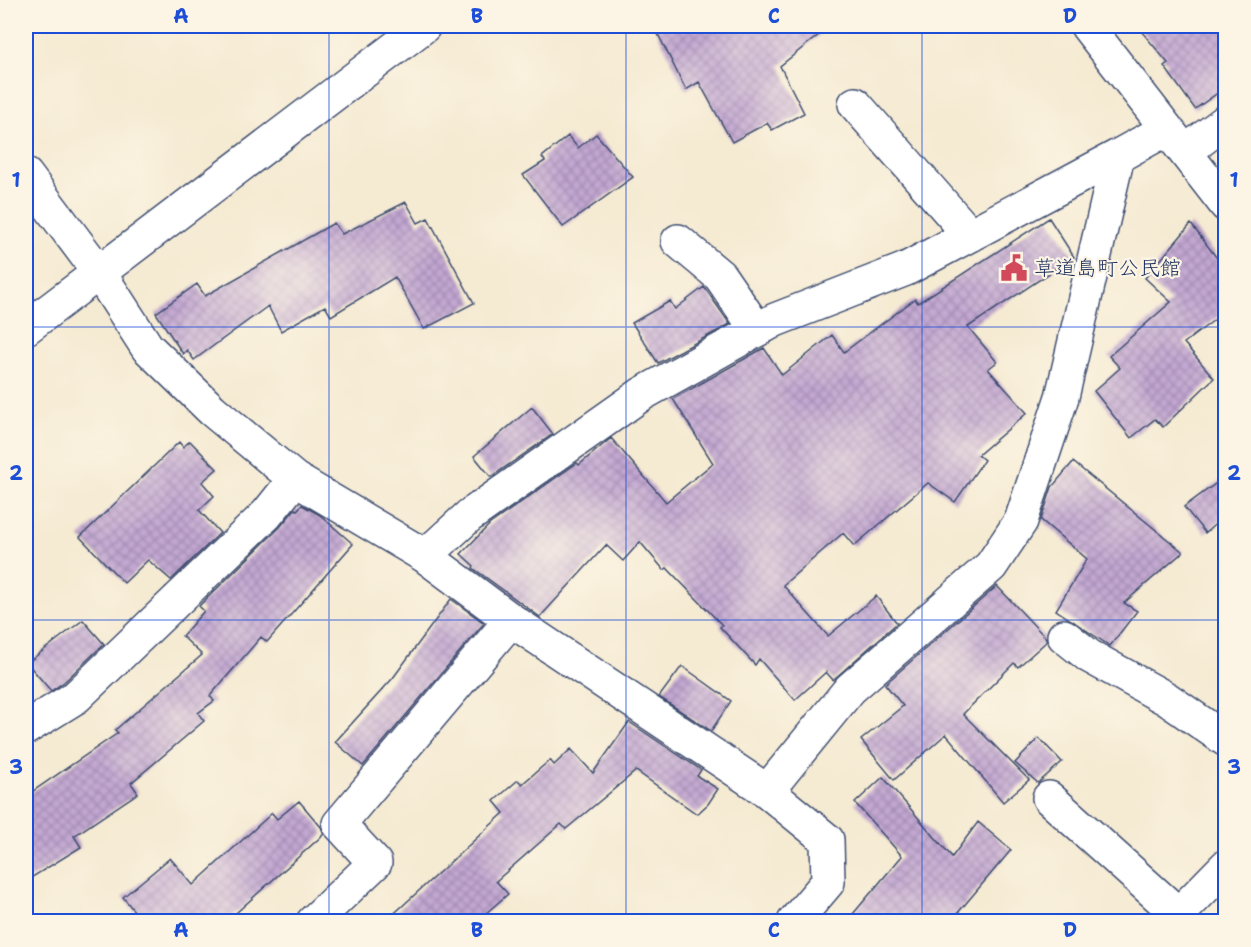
<svg xmlns="http://www.w3.org/2000/svg" width="1251" height="947" viewBox="0 0 1251 947" font-family="'Shantell Sans','Klee One',sans-serif">
<defs>
<pattern id="building-cross-hatch" width="8" height="8" patternUnits="userSpaceOnUse" patternTransform="scale(1.5)"><rect width="8" height="8" fill="#c3a7d2"/><path d="M0 0l8 8M0 8l8-8" fill="none" stroke="#9e88ae"/></pattern>
</defs>
<rect width="100%" height="100%" fill="#fcf5e5"/>
<filter id="ink" filterUnits="userSpaceOnUse"><feTurbulence type="fractalNoise" baseFrequency=".0167" numOctaves="2"/><feDisplacementMap in="SourceGraphic" scale="12" xChannelSelector="R" yChannelSelector="G"/><feConvolveMatrix kernelMatrix="1 2 1 2 8 2 1 2 1" color-interpolation-filters="sRGB"/></filter>
<filter id="wash" filterUnits="userSpaceOnUse"><feTurbulence type="fractalNoise" baseFrequency=".008" numOctaves="4" result="noise"/><feDisplacementMap in="SourceGraphic" scale="24" xChannelSelector="R" yChannelSelector="G"/><feGaussianBlur stdDeviation="1.35" result="paint"/><feColorMatrix in="noise" values="0 0 0 0 0 0 0 0 0 0 0 0 0 0 0 0 0 1.4 0 .05"/><feComposite in="paint" operator="in"/></filter>
<g filter="url(#wash)">
<rect width="100%" height="100%" fill="#f5ead2"/>
<g id="blocks">
<!-- building -->
<path fill="url(#building-cross-hatch)" d="M654,26H830L780,66L804,113L772,130L767,123L732,142L699,82L686,90Z
M1137,26H1226V87L1195,109L1164,66L1168,63Z
M596,134L633,177L563,227L523,175L545,161L542,157L568,136L578,148Z
M406,202L418,223L428,218L474,303L424,329L395,277L331,316L325,306L281,331L268,306L194,360L187,350L183,354L156,313L197,284L205,296L334,223L342,234Z
M1049,218L1074,257L968,327L997,362L988,369L1027,413L978,455L984,460L955,502L928,483L854,546L843,533L783,585L828,636L876,596L897,623L833,680L826,672L795,700L759,659L755,665L720,627L722,625L667,568L664,570L640,542L623,561L606,545L540,617L473,568L474,566L461,554L490,524L577,463L579,465L611,438L666,502L713,463L673,399L764,348L782,375L832,335L844,352L915,299L918,303Z
M1191,224L1226,270V311L1184,343L1214,378L1163,427L1155,419L1131,438L1094,391L1120,368L1109,356L1171,302L1145,278Z
M704,287L730,324L658,363L632,323L670,301L675,309Z
M532,407L553,434L491,477L474,456Z
M190,441L217,469L202,482L214,496L199,510L220,533L171,580L148,560L124,583L80,537L179,442L183,447Z
M1073,462L1183,552L1124,603L1137,611L1110,646L1056,610L1087,559L1041,520L1052,487Z
M1226,476V515L1205,533L1184,507Z
M302,505L320,515L353,544L267,642L261,637L210,696L214,701L198,713L204,721L131,783L138,793L74,836L81,847L26,881V796L118,733L115,730L202,655L182,636L204,611L199,606L280,527L295,509L297,510Z
M997,586L1046,638V642L1018,667L1014,663L963,714L1029,780L1003,802L946,734L894,780L861,740L903,706L885,684Z
M451,599L484,623L363,766L335,742L393,678Z
M83,620L104,644L64,682L51,691L27,663Z
M682,666L731,701L711,731L659,697Z
M629,722L701,770L697,776L718,789L708,804L697,814L636,771L566,829L561,824L496,881L508,894L477,921H386L504,813L494,801L518,780L522,784L550,760L554,765L571,749L593,773Z
M1039,738L1062,762L1038,783L1015,763Z
M883,777L952,857L978,822L1011,850L951,921H847L902,856L855,803Z
M299,801L321,827L324,834L227,921H142L123,897L170,858L193,885L272,813L277,819Z"/>
</g>
</g>
<g filter="url(#ink)">
<use href="#blocks" fill-opacity="0" stroke="#3c4b6f" stroke-width="1.5"/>
<g fill="none" stroke-linecap="round" stroke-linejoin="round">
<defs>
<path id="minor" d="M1087,26L1226,205
M855,104L970,235
M1185,152L1226,121
M26,175L98,271L147,347L212,410L295,479L425,556L511,620L767,791L827,840L828,882L794,922
M678,241L720,276L757,330
M26,328L424,26
M425,556L469,516L642,394L775,320L906,269L1118,156
M1064,636L1089,656L1167,699L1226,740
M26,728L76,697L267,514L295,479
M767,791L850,689L991,566L1021,521L1062,397L1118,156L1167,129
M1049,798L1178,914
M313,922L375,863L339,824L511,620
M1171,922L1226,866"/>
</defs>
<!-- minor casing -->
<use href="#minor" stroke="#3c4b6f" stroke-width="36"/>
<!-- minor -->
<use href="#minor" stroke="#fff" stroke-width="33"/>
</g>
</g>
<!-- grid -->
<path fill="none" stroke="#1d4ed8" stroke-width="1.5" stroke-opacity="0.55" d="M329,26V922M626,26V922M922,26V922M26,327H1226M26,620H1226"/>
<!-- icons -->
<defs>
<symbol id="civic-bare" viewBox="-9 -9 18 18"><path d="M-.6-6.5H3V-4.5H.6V-3L4-1V1h2V6H-6V1h2V-1L-.6-3ZM-1.2 2.5V6h2.4V2.5Z" fill="#d1495b" stroke="#fcf5e5" stroke-width="2.5" paint-order="stroke"/></symbol>
</defs>
<g fill-rule="evenodd">
<use href="#civic-bare" x="995" y="249" width="38" height="38"/>
</g>
<g text-anchor="middle" dominant-baseline="central" stroke-width="4.5" stroke-linejoin="round" paint-order="stroke">
<!-- poi labels -->
<g font-size="21" fill="#1b2f5e" stroke="#fcf5e5" text-anchor="start">
<text x="1034" y="268">草道島町公民館</text>
</g>
</g>
<!-- margin -->
<rect width="1251" height="947" fill="none" stroke="#fcf5e5" stroke-width="66"/>
<rect x="33" y="33" width="1185" height="881" fill="none" stroke="#1d4ed8" stroke-width="2"/>
<g font-size="20" text-anchor="middle" font-weight="bold" fill="#1d4ed8">
<text x="181" y="23">A</text>
<text x="477" y="23">B</text>
<text x="774" y="23">C</text>
<text x="1070" y="23">D</text>
<text x="16" y="187">1</text>
<text x="1234" y="187">1</text>
<text x="16" y="480">2</text>
<text x="1234" y="480">2</text>
<text x="16" y="774">3</text>
<text x="1234" y="774">3</text>
<text x="181" y="937">A</text>
<text x="477" y="937">B</text>
<text x="774" y="937">C</text>
<text x="1070" y="937">D</text>
</g>
</svg>
